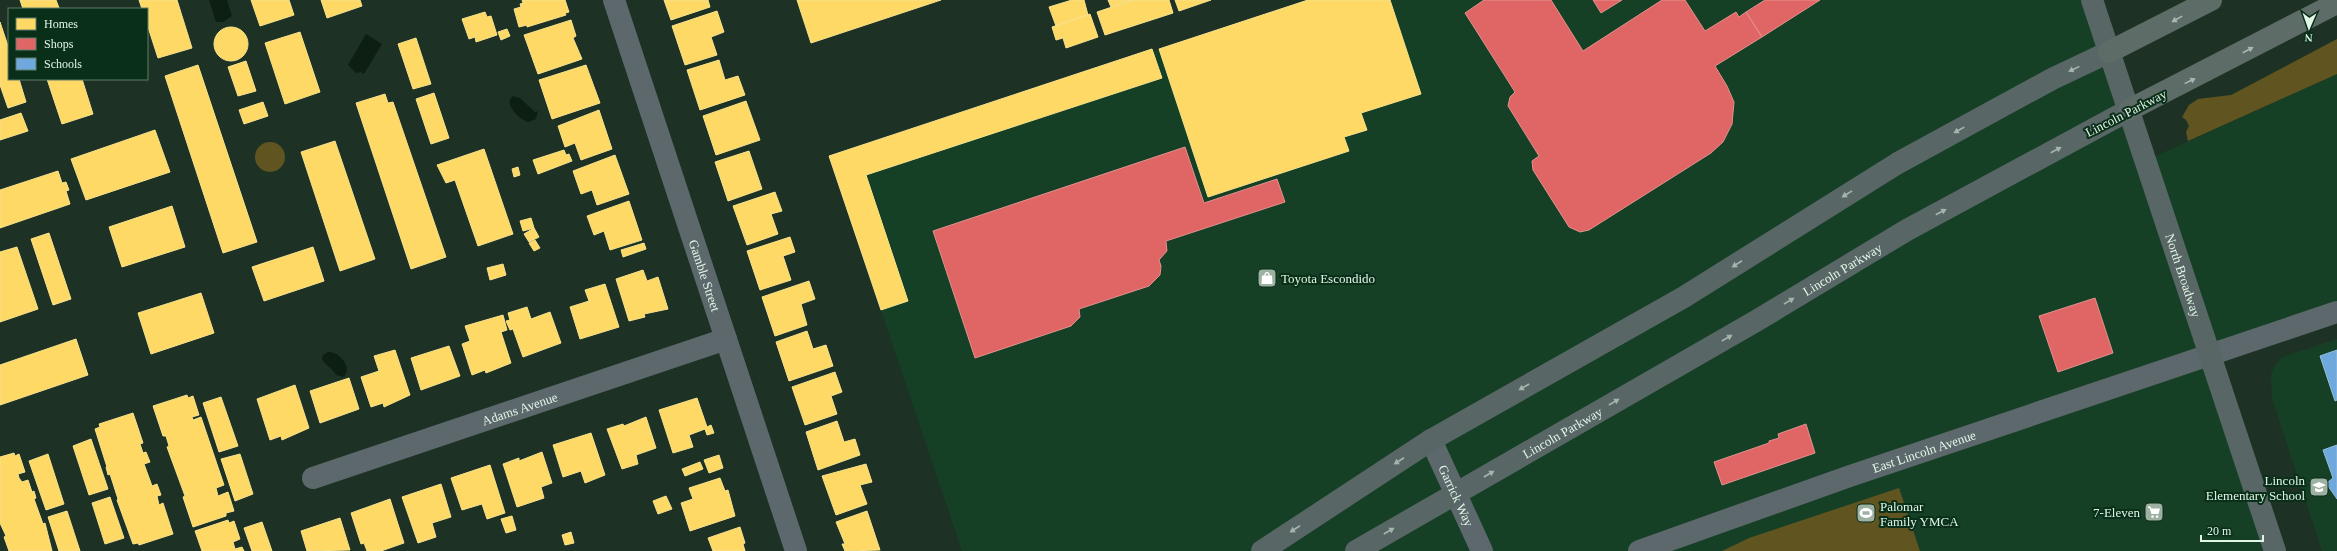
<svg xmlns="http://www.w3.org/2000/svg" width="2337" height="551" viewBox="0 0 2337 551" font-family="Georgia,serif">
<rect width="100%" height="100%" fill="#1d3225"/>
<!-- built -->
<path fill="#164026" d="M1308,0H2092L2147,160L2337,74V312L2210,355L2275,551H962L830,158Z
M2337,339V551H2322L2272,398L2271,374L2276,364L2283,357Z"/>
<!-- green -->
<path fill="#605520" d="M2337,39V74L2188,141L2186,132L2189,126L2186,120L2182,117L2189,105L2198,99L2231,95Z
M255 157a15 15 0 1 1 30 0a15 15 0 1 1-30 0Z
M1899,488L1920,551H1722L1749,538Z"/>
<!-- water -->
<path fill="#0d1e13" d="M209,0H227L232,16L223,22H216Z
M366,34L382,44L364,74L361,72L356,73L348,65Z
M513,96L520,98L535,112L538,111L536,119L528,122C520,119 508,109 510,99Z
M328,352C339,351 354,368 343,377L336,375C332,368 326,366 322,359L323,355Z"/>
<!-- homes -->
<path fill="#ffd966" stroke="#f6e28d" d="M20,0H56L59,8L23,9Z
M139,0H177L192,48L158,58L147,24V9H142Z
M251,0H289L294,15L260,26Z
M321,0H360L362,6L327,18Z
M522,0H565L569,12L565,13L566,15L527,27V25L519,27L514,9L521,7L520,4L523,3Z
M664,0H708L710,7L671,20Z
M797,0H941L811,43Z
M1072,0H1084L1088,15L1056,26L1049,7Z
M1108,0H1133L1111,7Z
M1133,0H1169L1173,13L1105,35L1097,12Z
M1175,0H1211L1179,11Z
M1308,0H1390L1421,94L1361,113L1367,130L1344,137L1349,151L1208,197L1159,49Z
M717,11L724,32L711,37L717,55L685,65L672,26Z
M485,12L487,17L491,16L497,35L476,42L475,37L469,39L462,19Z
M1090,14L1098,37L1066,48L1063,38L1056,40L1052,27Z
M571,20L576,36L573,38L582,59L538,74L524,35Z
M0,22L9,49V79H19L26,102L8,108L0,85Z
M214 44a17 17 0 1 1 34 0a17 17 0 1 1-34 0Z
M507,29L510,36L501,40L498,32Z
M300,32L320,92L285,104L265,43Z
M416,38L431,84L413,89L398,44Z
M1152,49L1162,78L866,175L908,301L881,310L829,156Z
M719,60L725,80L738,76L745,95L700,110L687,70Z
M246,61L256,91L238,96L228,67Z
M198,65L257,242L223,253L165,76Z
M586,65L600,103L552,119L539,80Z
M47,79H82L93,114L62,124Z
M434,93L449,138L431,144L416,99Z
M385,94L388,103L393,102L446,257L411,269L356,103Z
M746,101L760,140L716,155L703,116Z
M263,102L268,116L244,124L239,110Z
M599,110L612,149L581,160L575,143L565,147L558,126Z
M21,113L28,131L0,140V120Z
M155,130L170,172L86,200L71,159Z
M335,141L375,259L340,271L301,152Z
M484,149L513,234L478,246L455,180L446,183L437,165Z
M564,150L566,155L569,154L572,161L538,174L533,160Z
M749,151L762,189L728,201L715,162Z
M615,155L629,194L597,205L592,190L581,194L573,171Z
M518,167L520,175L514,177L512,169Z
M58,171L62,183L66,182L69,190L66,191L70,204L0,228V190Z
M775,192L782,211L771,214L778,234L747,245L733,206Z
M629,201L642,240L610,250L604,231L594,235L587,216Z
M172,206L185,247L122,267L109,227Z
M531,218L534,228L523,231L520,221Z
M534,228L539,237L529,242L524,234Z
M49,233L71,299L53,305L31,239Z
M790,237L795,252L783,256L791,280L760,290L747,251Z
M535,240L540,248L534,251L529,243Z
M644,243L646,249L623,257L621,250Z
M17,247L38,309L0,322V252Z
M313,247L324,281L264,301L252,267Z
M503,264L506,275L490,280L487,268Z
M643,270L647,281L658,277L668,309L644,314L645,317L629,321L616,279Z
M809,281L815,299L801,304L807,325L775,336L762,297Z
M605,284L619,327L580,339L570,307L589,301L585,290Z
M201,293L214,333L151,354L138,313Z
M527,307L531,319L550,312L561,343L523,357L513,329L510,330L506,321L510,320L508,313Z
M503,315L507,330L501,332L511,363L486,373L485,370L472,375L462,344L470,341L465,326Z
M807,331L813,349L826,345L833,366L789,381L776,342Z
M76,339L88,375L0,405V365Z
M449,346L460,376L421,390L411,358Z
M395,350L410,395L384,407L383,403L371,407L361,377L379,371L374,356Z
M835,372L842,392L831,396L837,414L805,425L792,387Z
M349,378L359,409L320,423L310,391Z
M295,385L309,428L282,440L281,436L270,440L257,399Z
M187,395L188,398L193,396L199,415L192,417L193,420L201,417L224,485L216,488L218,496L228,492L234,511L226,513V516L193,527L183,497L185,496L167,447L169,446L166,436H163L153,406Z
M221,397L238,446L219,452L203,403Z
M697,398L707,427L711,425L714,433L707,435L705,429L689,435L693,447L673,453L659,410Z
M133,413L143,443L140,444L143,453L146,452L150,462L144,464L152,486L157,484L161,495L157,496L159,505L163,503L173,534L139,545L138,543L133,544L117,500L118,499L110,474L108,475L106,467H107L95,429L100,427L99,424Z
M646,417L656,448L636,455L638,464L622,469L607,429L623,424L624,426Z
M837,421L844,442L855,439L860,455L818,470L806,432Z
M591,433L605,475L585,483L581,471L563,477L553,445Z
M91,439L108,489L89,495L73,446Z
M542,452L552,483L541,487L544,498L517,507L503,464L519,458V461Z
M14,453L15,456L19,454L25,472L18,474L19,478L22,482L28,480L32,492L34,491L36,498L34,499L43,524L45,523L52,551H9L4,537L6,536L0,523V457Z
M48,454L64,504L46,510L29,461Z
M240,454L253,494L235,501L221,459Z
M719,455L723,468L709,473L704,460Z
M700,462L703,469L685,476L682,469Z
M866,464L872,482L860,485L867,504L836,515L822,476Z
M490,465L505,513L487,519L482,504L462,510L451,478Z
M720,478L725,491L728,490L735,516L690,531L681,503L693,499L689,488Z
M441,484L451,517L432,523L436,537L418,543L402,497Z
M666,496L672,509L658,514L653,501Z
M110,497L124,538L105,544L92,503Z
M390,499L404,543L381,551H367L364,543L361,544L351,513Z
M67,511L80,551H59L48,517Z
M867,511L880,550L845,551L842,544H845L836,522Z
M512,516L516,530L506,533L501,519Z
M340,518L350,550L307,551L301,531Z
M228,520L229,523L234,521L240,539L233,542L235,549L242,547L244,551H202L195,531Z
M262,522L272,551H252L244,528Z
M740,527L745,543L743,544L745,551H713L708,538Z
M571,532L574,543L565,545L562,535Z"/>
<!-- shops -->
<path fill="#e06666" stroke="#e1918d" d="M1484,0H1551L1583,51L1662,0H1685L1705,31L1736,12L1739,17L1746,12L1762,37L1715,66L1727,86L1734,102L1732,124L1723,142L1711,153L1589,230L1580,232L1569,227L1533,170L1532,161L1539,156L1508,106L1510,97L1515,92L1465,13Z
M1593,0H1622L1601,13Z
M1765,0H1820L1762,37L1746,12Z
M1185,147L1204,203L1277,179L1285,202L1166,241L1167,251L1159,260L1161,266L1160,275L1149,286L1079,309L1080,317L1071,326L975,358L933,231Z
M2095,298L2113,353L2058,372L2039,316Z
M1806,424L1815,453L1722,485L1714,462L1769,443V441L1779,438L1778,434Z"/>
<!-- schools -->
<path fill="#6fa8dc" stroke="#92bfdf" d="M2337,350V400L2335,401L2320,356Z
M2337,445V499L2328,486V482L2333,478L2323,450Z"/>
<g fill="none" stroke-linecap="round" stroke-linejoin="round">
<!-- minor -->
<g stroke="#5d686c" stroke-width="22">
<path id="s1" d="M614,0L796,551"/>
<path id="s2" d="M1431,440L1482,551"/>
<path id="s3" d="M313,478L726,339"/>
<path id="s4" d="M1639,551L1850,476L2337,312"/>
</g>
<!-- major -->
<g stroke="#596666" stroke-width="22">
<path id="s5" d="M2092,0L2275,551"/>
<path d="M1262,551L1431,440L1684,297L1898,163L2052,79L2109,52"/>
<path id="s6" d="M1356,551L1756,321L1907,230L2129,110"/>
</g>
<!-- highway -->
<path stroke="#5e6c68" stroke-width="22" d="M2109,52L2211,0
M2129,110L2337,3"/>
</g>
<!-- one-way arrows -->
<defs><path id="oneway-solid" d="M-6-.8H1V-3.2L6.5 0L1 3.2V.8H-6Z"/></defs>
<g fill="#a7b8ae">
<use href="#oneway-solid" transform="translate(2177 19) rotate(151)"/>
<use href="#oneway-solid" transform="translate(2248 50) rotate(-28)"/>
<use href="#oneway-solid" transform="translate(2190 81) rotate(-26)"/>
</g>
<g fill="#a4b5ad">
<use href="#oneway-solid" transform="translate(2074 69) rotate(154)"/>
<use href="#oneway-solid" transform="translate(1959 130) rotate(151)"/>
<use href="#oneway-solid" transform="translate(2056 150) rotate(-28)"/>
<use href="#oneway-solid" transform="translate(1847 194) rotate(148)"/>
<use href="#oneway-solid" transform="translate(1941 212) rotate(-28)"/>
<use href="#oneway-solid" transform="translate(1737 264) rotate(147)"/>
<use href="#oneway-solid" transform="translate(1789 301) rotate(-31)"/>
<use href="#oneway-solid" transform="translate(1727 338) rotate(-30)"/>
<use href="#oneway-solid" transform="translate(1524 387) rotate(150)"/>
<use href="#oneway-solid" transform="translate(1614 402) rotate(-30)"/>
<use href="#oneway-solid" transform="translate(1399 461) rotate(147)"/>
<use href="#oneway-solid" transform="translate(1489 474) rotate(-30)"/>
<use href="#oneway-solid" transform="translate(1295 529) rotate(147)"/>
<use href="#oneway-solid" transform="translate(1389 531) rotate(-30)"/>
</g>
<!-- icons -->
<defs>
<symbol id="shop-square" viewBox="-11 -11 22 22"><rect x="-9" y="-9" width="18" height="18" rx="4" fill="#9db1a3" stroke="#092f19"/><path d="M-5-2.5h2.3a2.7 3.5 0 0 1 5.4 0H5L5.5 6h-11ZM-1.5-2.5h3a1.5 2.3 0 0 0-3 0Z" fill="#fff"/></symbol>
<symbol id="school-square" viewBox="-11 -11 22 22"><rect x="-9" y="-9" width="18" height="18" rx="4" fill="#9db1a3" stroke="#092f19"/><path d="M0-5L7-2L0 1L-7-2ZM-4 1L0 2.5L4 1V4Q0 6-4 4Z" fill="#fff"/></symbol>
<symbol id="supermarket-square" viewBox="-11 -11 22 22"><rect x="-9" y="-9" width="18" height="18" rx="4" fill="#9db1a3" stroke="#092f19"/><path d="M-6-5.5h2.5l.6 2H6L4.5 2H-2.5L-4.4-4H-6ZM-1.5 3.2a1.3 1.3 0 1 0 .1 0ZM3 3.2a1.3 1.3 0 1 0 .1 0Z" fill="#fff"/></symbol>
<symbol id="stadium-square" viewBox="-11 -11 22 22"><rect x="-9" y="-9" width="18" height="18" rx="4" fill="#9db1a3" stroke="#092f19"/><path d="M0-5a6.5 5 0 1 0 0 10a6.5 5 0 1 0 0-10ZM-3.5-1.8h7v3.6h-7Z" fill="#fff"/></symbol>
</defs>
<g fill-rule="evenodd">
<use href="#shop-square" x="1256" y="267" width="22" height="22"/>
<use href="#school-square" x="2308" y="476" width="22" height="22"/>
<use href="#supermarket-square" x="2143" y="501" width="22" height="22"/>
<use href="#stadium-square" x="1855" y="502" width="22" height="22"/>
</g>
<g text-anchor="middle" dominant-baseline="central" stroke-width="4" stroke-linejoin="round" paint-order="stroke">
<!-- street labels -->
<g font-size="13" fill="#e2f6e7" stroke="#092f19">
<text transform="translate(2126 113) rotate(-27)">Lincoln Parkway</text>
<text stroke="none"><textPath href="#s6" startOffset="562">Lincoln Parkway</textPath></text>
<text stroke="none"><textPath href="#s1" startOffset="290">Gamble Street</textPath></text>
<text stroke="none"><textPath href="#s5" startOffset="290">North Broadway</textPath></text>
<text stroke="none"><textPath href="#s3" startOffset="218">Adams Avenue</textPath></text>
<text stroke="none"><textPath href="#s6" startOffset="238">Lincoln Parkway</textPath></text>
<text stroke="none"><textPath href="#s4" startOffset="302">East Lincoln Avenue</textPath></text>
<text stroke="none"><textPath href="#s2" startOffset="61">Garrick Way</textPath></text>
</g>
<!-- poi labels -->
<g font-size="13" fill="#e2f6e7" stroke="#092f19" text-anchor="start">
<text x="1281" y="278">Toyota Escondido</text>
<text x="2305" y="480" text-anchor="end">Lincoln<tspan x="2305" dy="15">Elementary School</tspan></text>
<text x="1880" y="506">Palomar<tspan x="1880" dy="15">Family YMCA</tspan></text>
<text x="2140" y="512" text-anchor="end">7-Eleven</text>
</g>
</g>
<!-- legend -->
<rect x="8" y="8" width="140" height="72" fill="#092f19" stroke="#607f6b"/>
<rect x="16" y="18" width="20" height="12" fill="#ffd966" stroke="#607f6b"/>
<text x="44" y="28" font-size="12" fill="#e2f6e7">Homes</text>
<rect x="16" y="38" width="20" height="12" fill="#e06666" stroke="#607f6b"/>
<text x="44" y="48" font-size="12" fill="#e2f6e7">Shops</text>
<rect x="16" y="58" width="20" height="12" fill="#6fa8dc" stroke="#607f6b"/>
<text x="44" y="68" font-size="12" fill="#e2f6e7">Schools</text>
<!-- north arrow -->
<g transform="translate(2309 28) rotate(182)" stroke="#092f19" stroke-width="3" paint-order="stroke">
<path d="M0-3L7 15L0 10L-7 15Z" fill="#e2f6e7"/>
<text y="-6" font-size="11" font-weight="bold" text-anchor="middle" fill="#e2f6e7">N</text>
</g>
<!-- scale -->
<path d="M2201 535v6h62v-6" fill="none" stroke="#e2f6e7" stroke-width="2"/>
<text x="2207" y="535" font-size="12" fill="#e2f6e7" stroke="#092f19" stroke-width="3" paint-order="stroke">20 m</text>
</svg>
